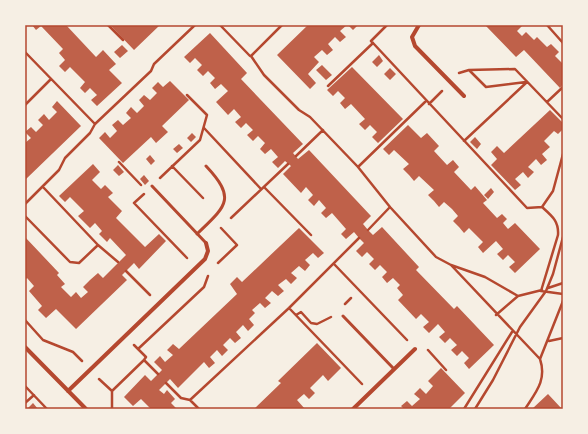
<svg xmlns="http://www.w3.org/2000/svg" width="588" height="434" viewBox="0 0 588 434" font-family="'Sofia Sans Condensed',sans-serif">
<rect width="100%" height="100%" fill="#f6efe4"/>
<!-- building -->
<path fill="#bf614a" d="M32,25H66L96,57L103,50L116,64L109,70L122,83L97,106L91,100L97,95L90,88L85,93L80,88L85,82L70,67L65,72L59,66L65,60L59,53L63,49L41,26L36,30Z
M110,25H160L134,50Z
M308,25H347L340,31L346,37L340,42L335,37L328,44L333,50L327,55L322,50L314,57L319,62L308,74L316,83L310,89L277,55Z
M348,25H358L353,30Z
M485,25H521L522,26L517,31L522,36L526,32L534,40L537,37L547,47L551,44L559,52L555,56L563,64V84L560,88L524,50L516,57Z
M210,33L247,73L241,79L303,144L293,153L298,159L309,150L371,216L363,224L368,230L373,235L382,227L419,267L416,270L454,309L457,306L494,345L469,369L464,363L469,358L462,351L457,356L451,350L457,345L450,338L445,343L439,337L445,332L438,324L429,333L423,327L429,322L421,314L416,319L398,300L403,295L397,288L400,285L393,278L387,283L382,277L387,272L380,265L375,270L369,264L374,259L367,252L362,257L356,251L364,243L359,238L354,232L346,239L341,234L346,229L332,213L326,218L321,213L326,208L319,200L314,206L308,200L313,195L306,187L301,193L283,174L291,166L285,161L278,168L272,162L278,157L271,149L265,154L260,149L265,143L258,136L253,141L247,135L253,130L246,123L241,128L235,122L241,117L234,109L228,115L216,102L228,91L221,84L215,89L210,83L215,78L208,71L203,76L197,70L202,65L195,58L190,63L184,57Z
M122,45L128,51L120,58L114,52Z
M379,55L383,61L377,67L372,62Z
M322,65L332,75L326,80L316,70Z
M352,67L403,119L378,143L372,137L377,132L370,125L365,130L359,124L365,119L351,104L345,109L340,103L345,98L338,91L333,96L327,90Z
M390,68L396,74L390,80L384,74Z
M170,81L189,100L162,126L168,132L156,143L151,137L123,163L99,138L105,132L110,138L117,131L112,125L118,120L123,125L131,118L126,113L131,107L137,113L144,106L139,100L144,95L150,100L157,93L152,88L158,82L163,87Z
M57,101L81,126L25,180V143L31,138L25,132L31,127L36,132L43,125L38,120L44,114L49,120L57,112L52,107Z
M550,110L563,123V129L558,134L554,131L544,141L550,147L542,154L547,160L541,165L536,159L528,167L534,172L528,178L523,172L515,179L521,185L515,190L491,165L497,159L491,152L497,146L504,153Z
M408,125L421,138L427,133L439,146L434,151L447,165L453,160L459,167L454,172L471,190L475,186L487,200L483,203L497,218L502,214L507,219L503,223L508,229L515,223L540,249L515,273L509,267L515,262L508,255L503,260L497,254L503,249L496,241L483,253L478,247L483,242L469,228L464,233L459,227L453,221L458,216L452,209L444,202L439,207L434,201L428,195L434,190L419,176L414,181L409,175L403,169L409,164L394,150L389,155L383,149Z
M192,133L196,137L191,142L187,138Z
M475,137L481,144L477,149L470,142Z
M179,144L183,148L177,153L173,149Z
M150,155L155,161L151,165L146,159Z
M93,164L100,172L92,180L101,189L105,185L113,193L108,197L122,211L116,218L145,247L159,234L166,241L139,269L134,263L122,275L127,280L76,329L56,309L46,318L38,310L42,306L29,291L34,286L27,278L25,280V237L59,273L57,275L65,284L61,287L71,297L76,292L81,298L88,292L83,287L90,280L98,273L103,278L126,255L110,238L107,242L99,234L102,231L95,223L90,228L78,216L84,211L70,197L65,202L59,196Z
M118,165L124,172L119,176L113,170Z
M144,175L149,181L145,185L140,179Z
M491,188L494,192L488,199L484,195Z
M299,228L324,253L318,258L313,253L305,260L310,265L305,271L299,266L291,273L297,278L291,284L286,279L278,285L284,291L278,296L272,291L265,298L271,303L265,308L260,303L252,310L255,313L249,319L254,325L248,331L243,325L236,332L241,338L235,343L230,338L223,345L228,350L222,356L217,350L210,357L215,363L209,368L204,362L178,388L170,379L159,390L164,394L167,390L175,399L171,403L177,409H151L141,399L133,406L124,397L145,375L151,381L162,370L154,362L160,356L165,362L173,355L167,350L173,344L179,349L237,294L230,284L237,277L242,282Z
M317,343L341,368L328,381L323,375L310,388L315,393L309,399L304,394L297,400L305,409H254L281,383L278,381Z
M441,368L465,393L449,409H404L401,406L407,401L412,406L420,399L414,394L420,388L426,394L433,386L428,381Z
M548,394L562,409H532Z
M33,403L38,409H27Z"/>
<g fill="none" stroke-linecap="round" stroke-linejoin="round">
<!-- path -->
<path stroke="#b5482f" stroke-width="2.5" d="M108,25L123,40
M220,25L250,56
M282,25L251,56L264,75L299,110L310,117L358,167L390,207L436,257L451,265L540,359
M387,25L371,41L373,43L527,208L542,207
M547,25L563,43
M25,52L95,124
M469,70L486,87L526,82
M459,73L469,70L515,69L563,119
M328,86L373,43
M547,102L563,87
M429,104L442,91
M25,105L51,79
M204,128L261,189
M464,141L527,82
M563,154L553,191L542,207C552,216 559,221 558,235L541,291L563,294
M296,156L323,130
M119,162L141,185
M172,166L203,198
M358,167L426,101
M160,178L200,140L207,115L187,95
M43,187L98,245
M264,187L311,235
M144,194L134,203L187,258
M25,204L59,170L65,158L90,133L95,124L151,71L154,64L195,25
M25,216L70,262L79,263L98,245L118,262
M231,218L288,164
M368,230L390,207
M218,263L237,245L221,228
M334,264L407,340
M451,265L485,277L518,296
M126,271L150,295
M548,288L563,283
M345,304L351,298
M289,308L362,384
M296,315L301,312L311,323L317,324L331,317
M496,315L518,296L542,290
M25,320L43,340L73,352L82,361
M549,341L563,338
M134,345L146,357L144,360L158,374
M138,349L204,287L208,276
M428,350L446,370
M99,379L112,391V409
M166,383L181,398L190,400L199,409
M25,386L47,409
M112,391L144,360
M190,400L289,308L359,238
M25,403L34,395
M464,409L512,332
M475,409L493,380L520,327L546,291L553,274L563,237
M525,409C536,392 547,380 540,359L563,301"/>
<!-- service -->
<path stroke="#b5482f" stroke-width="3" d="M152,186L206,243
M197,234C226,206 237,199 206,166
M343,316L394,369"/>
<!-- minor -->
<path stroke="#b5482f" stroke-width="4" d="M419,25L412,37L415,46L464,96
M25,347L86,409
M68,391L205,259L208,251L206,243
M353,409L415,349"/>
</g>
<!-- border -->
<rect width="588" height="434" fill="none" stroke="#f6efe4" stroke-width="52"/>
<rect x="26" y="26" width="536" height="382" fill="none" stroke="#b5482f" stroke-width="1.5"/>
</svg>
